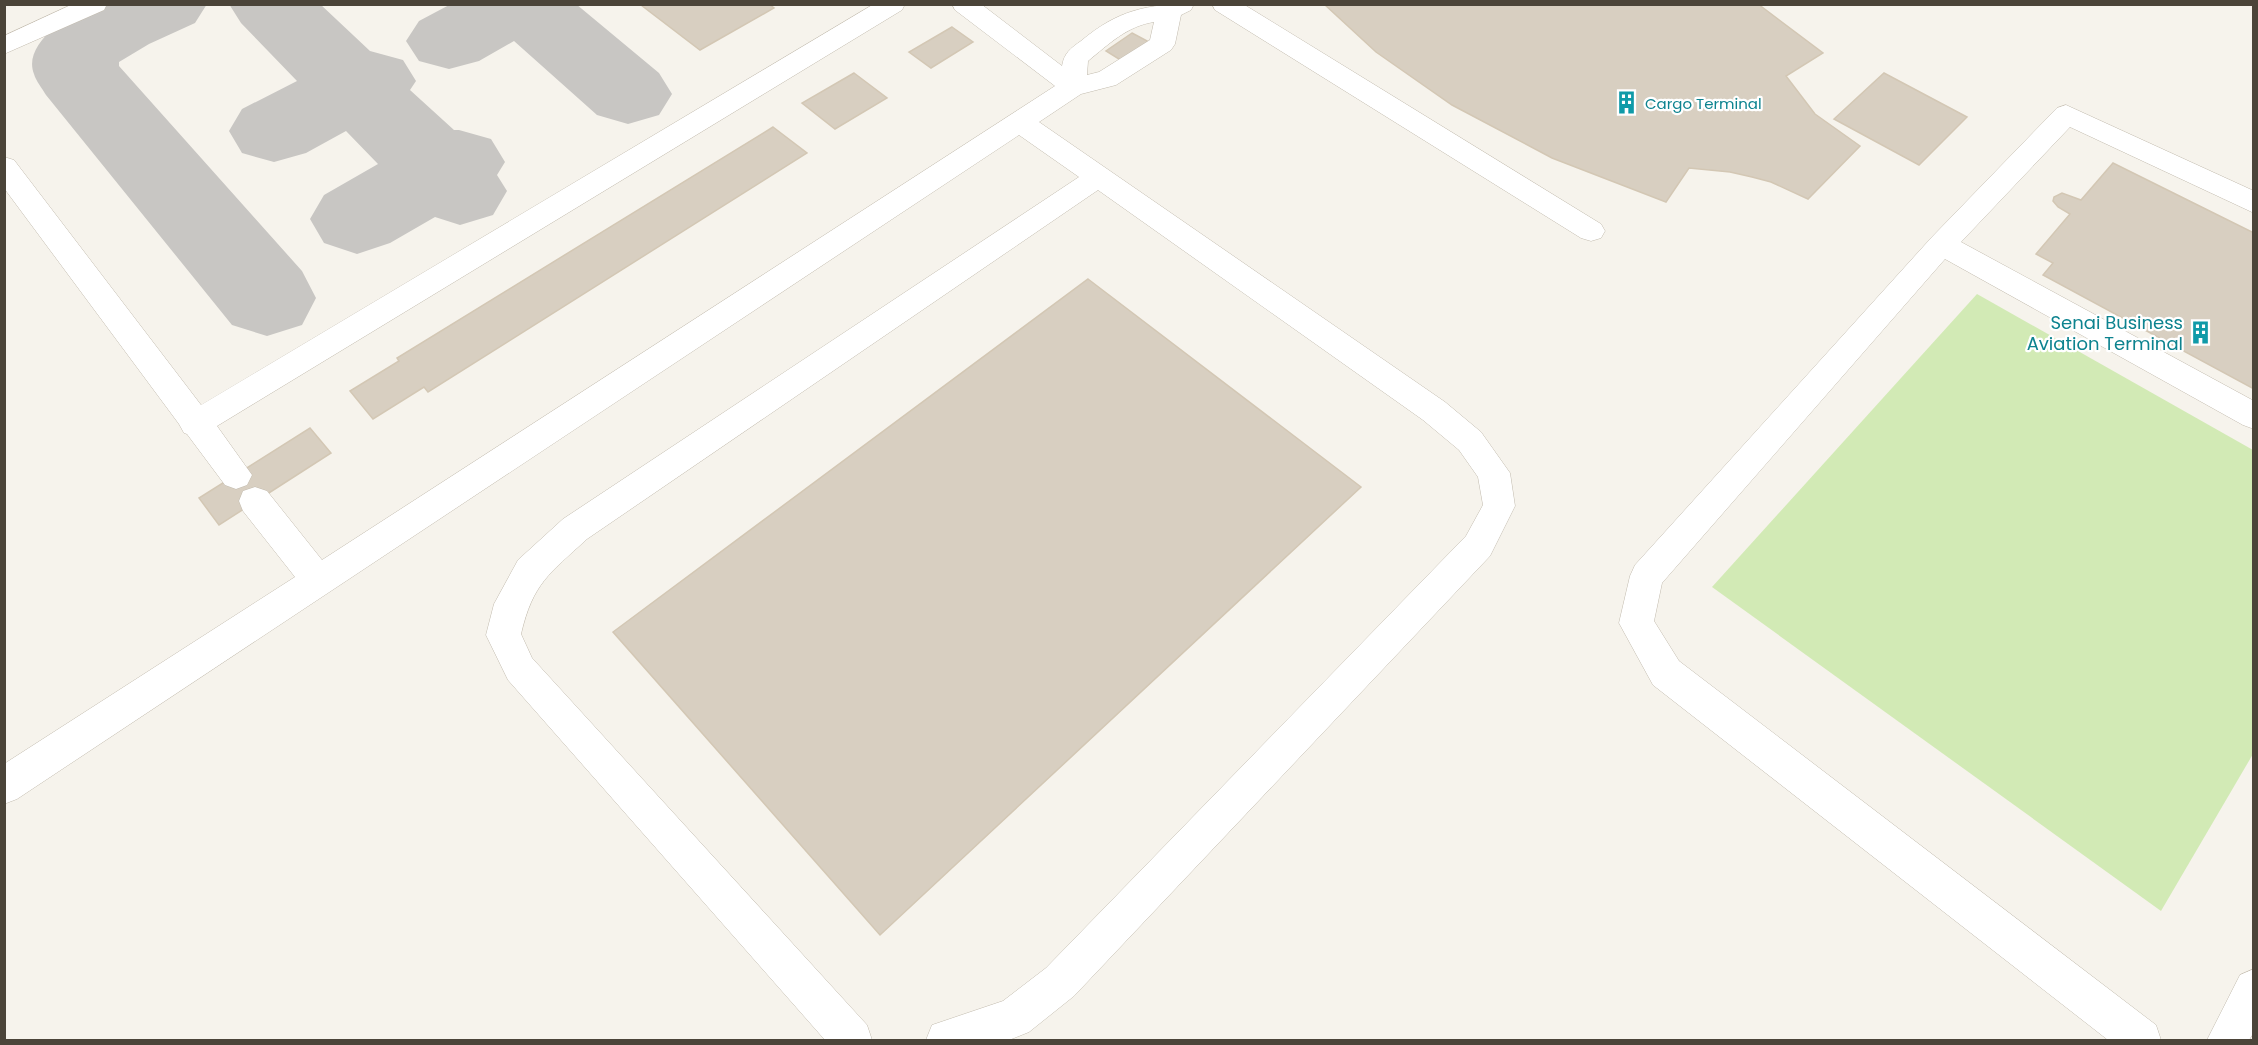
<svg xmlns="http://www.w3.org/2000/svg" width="2258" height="1045" viewBox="0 0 2258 1045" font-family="Poppins,sans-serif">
<rect width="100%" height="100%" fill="#f6f3ec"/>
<!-- green -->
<path fill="#d2eab5" d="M1977,294L2253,450V754L2161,911L1712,587Z"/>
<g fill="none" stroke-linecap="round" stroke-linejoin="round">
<!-- taxiway -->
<path fill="#c8c6c3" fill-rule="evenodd" d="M90,4H207L195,23L149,44L119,62V66L302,271L316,298L302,325L267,336L232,325L46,95C42,88 36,81 34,74C22,44 69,15 90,4Z
M229,4H320L370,51L403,60L416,81L410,90L454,130H459L491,139L505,162L497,175L507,191L493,215L460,225L435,217L390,243L357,254L324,243L310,219L324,195L378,164L346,131L306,153L274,162L242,153L229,131L242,109L297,81L241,23Z
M451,4H576L659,73L672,94L659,115L628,124L597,115L514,41L479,61L449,69L419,61L406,41L419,21Z"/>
</g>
<!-- building -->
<path fill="#d8cfc1" stroke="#d3c7b4" stroke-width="1.5" d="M769,4L774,8L700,50L641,5Z
M1324,4H1758L1823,53L1786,76L1815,114L1860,146L1808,199L1771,182L1752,177L1730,172L1689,168L1666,202L1552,158L1452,105L1376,52Z
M952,27L973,42L931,68L909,52Z
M1132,33L1153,44L1127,64L1106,51Z
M854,73L887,98L835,129L802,103Z
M1884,73L1967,117L1919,165L1834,119Z
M773,127L807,153L428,392L424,387L373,419L350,391L399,361L397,358Z
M2113,163L2254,233V389L2043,275L2053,263L2036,254L2070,214L2058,207L2053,201L2054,197L2062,193L2081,200Z
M1088,279L1361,487L880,935L613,632Z
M310,428L331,453L219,525L199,498Z"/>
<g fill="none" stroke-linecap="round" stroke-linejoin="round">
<defs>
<path id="minor" d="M73,4H107L104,10L4,54V36Z
M874,4H905L902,10L217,426L252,475L247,485L236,489L225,485L187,434L184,433L179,424L4,188V157L14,160L201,405Z
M952,4H981L1062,66C1064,53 1071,48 1081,41C1118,10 1147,4 1194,4L1191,10L1181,15L1175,44L1171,50L1116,85L1081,94L1039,122L1445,402L1481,432L1510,473L1515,506L1490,556L1074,996L1029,1032L1009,1040H926L932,1025L1003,1001L1046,968L1466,536L1483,505L1478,477L1459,450L1423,420L1098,190L587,539C549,574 533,583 521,634L532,658L867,1025L872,1040H825L508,680L486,635L494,604L518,560L563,519L1079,177L1019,135L17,799L4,804V764L295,577L243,511L239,501L243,491L255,487L267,491L322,560L1055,86L955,10ZM1154,22L1150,40L1099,72L1087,75L1088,61C1109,44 1127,26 1154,22Z
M1212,4H1243L1601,224L1605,231L1601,238L1591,241L1581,238L1215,10Z
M2066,105L2254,191V213L2070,127L1961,242L2254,401V429L2243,425L1945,259L1662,583L1654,621L1679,661L2156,1025L2161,1040H2108L1653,685L1619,623L1630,576L1635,565L1932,237L2057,108Z
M2254,969V1032L2249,1040H2207L2240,975Z"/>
</defs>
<!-- minor casing -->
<use href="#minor" stroke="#c2bbae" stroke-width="1"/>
<!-- minor -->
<use href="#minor" fill="#fff" fill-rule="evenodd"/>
</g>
<!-- icons -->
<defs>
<symbol id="building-bare" viewBox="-9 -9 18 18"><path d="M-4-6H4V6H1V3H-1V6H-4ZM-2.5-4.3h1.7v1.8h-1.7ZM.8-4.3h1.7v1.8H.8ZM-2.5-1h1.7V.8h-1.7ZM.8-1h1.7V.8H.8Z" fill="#0f9aa8" stroke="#fff" stroke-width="2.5" paint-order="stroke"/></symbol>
</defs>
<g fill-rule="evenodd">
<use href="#building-bare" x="1610" y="86" width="33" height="33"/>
<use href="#building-bare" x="2184" y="316" width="33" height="33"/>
</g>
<g text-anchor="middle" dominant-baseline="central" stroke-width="4.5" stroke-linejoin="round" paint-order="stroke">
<!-- far-culture labels -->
<g font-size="15" fill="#0d838f" stroke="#fff" text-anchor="start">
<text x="1645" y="103">Cargo Terminal</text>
</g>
<!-- culture labels -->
<g font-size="18" fill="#0d838f" stroke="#fff" text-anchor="end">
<text x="2183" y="322">Senai Business<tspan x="2183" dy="21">Aviation Terminal</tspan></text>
</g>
</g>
<!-- border -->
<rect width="2258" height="1045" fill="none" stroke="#4b4439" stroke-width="12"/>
</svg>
